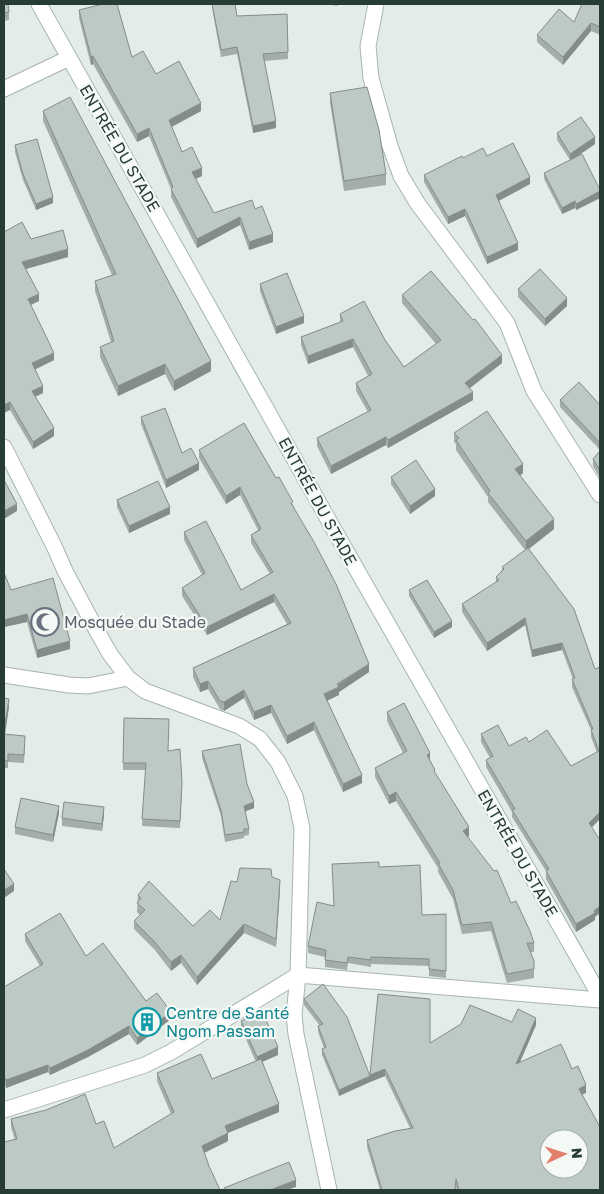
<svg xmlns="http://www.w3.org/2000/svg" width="604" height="1194" viewBox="0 0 604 1194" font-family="'Golos Text',sans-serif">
<rect width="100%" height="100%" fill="#e4ece8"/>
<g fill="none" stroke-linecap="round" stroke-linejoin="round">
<defs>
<path id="street" d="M376,4L368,46L371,78L390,146L401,176L418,204L507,323L534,391L600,495
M4,89L69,58
M4,447L54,546L65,571L97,631L110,654L128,678L145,691L239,726L260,739L278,762L295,796L302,828L298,975L294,1015L296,1034L329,1190
M4,675L69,685L88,686L128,678
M4,1110L145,1065L171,1052L298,975L600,1000"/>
<path id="secondary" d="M39,4L333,528L600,996"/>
</defs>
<!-- street casing -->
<use href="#street" stroke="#a7b4ae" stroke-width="17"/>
<!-- secondary casing -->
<use href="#secondary" stroke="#a4b7af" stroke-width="17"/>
<!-- street -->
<use href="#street" stroke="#fff" stroke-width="15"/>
<!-- secondary -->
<use href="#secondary" stroke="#fff" stroke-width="15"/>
</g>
<!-- wall -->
<path fill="#a3ada9" d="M4,4L9,12V20L4,21Z
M212,4H235L237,16L287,14L288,59L264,61L276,128L253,133L237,54L221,57L212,8Z
M328,4H338L337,6Z
M600,4V35L591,31L563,65L537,42V35L574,22Z
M79,10L132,57L156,74L201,111L172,127L182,152L202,176L196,179L214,213L255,209L273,242L249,250L240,225L197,248L171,197V189L149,136L137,142L93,64L91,65L79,18Z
M330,93L386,174V185L344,191L330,103Z
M43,111L211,371L174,391L165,374L118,396L100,357V347L111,342L95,291V281L112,275L43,121Z
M557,133L595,144L575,158L600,190V198L576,210L575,208L562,214L544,179V173L570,160L557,140Z
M15,145L53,203L36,210L23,180L15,152Z
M487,156L530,184L499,201L518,250L487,264L465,216L448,224L424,182V175L463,158Z
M4,232L31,239L68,257L26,269L39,301L31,305L54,360L35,369L43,393L35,397L54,436L33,449L10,410Z
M260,284L304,323L276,334L260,291Z
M518,289L567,306L545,326L518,297Z
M402,295L502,363L469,388L473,400L388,448L386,445L331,474L317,446V438L368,412L356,391V383L368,376L353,347L308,364L301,345V337L340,322V314L385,340L404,367L436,344L402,303Z
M560,400L600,405V450L560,407Z
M141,417L199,470L166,488L141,424Z
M454,433L523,473L520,476L554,529L529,549L595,669L600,667V819L592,827L595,920L576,932L546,879V871L512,817V812L486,767V760L490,758L481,742V734L509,746L529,742L571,766L597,753L591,737V730L572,687V679H573L562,650L532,657L525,625L487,651L462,612V604L496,582V577L502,570V567L525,550L488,502V497L456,450V444L454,442Z
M199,450L276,478L293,505L369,672L339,692V695L327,701L362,783L343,792L314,730L287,744L271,713L254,720L244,698L224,711L220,709L208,689L200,692L193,677V668L287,624L274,602L207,635L182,596V588L202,575L184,540V532L241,590L270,574L251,543V535L258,530L240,495L226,504L199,458Z
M600,451V478L593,466V459Z
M391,477L435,496L410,514L391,484Z
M117,500L170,514L129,533L117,507Z
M4,573L11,590L70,649L37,658L27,622L4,627Z
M409,590L452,627L434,638L409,596Z
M4,698L9,707L5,735L25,744L24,763L8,762V768H4Z
M387,712L430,761L435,773L469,836L467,837L511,903L534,943V952H530L534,961V978L507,983L491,931L462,934L453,899L438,872V868L396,801L389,804L375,777V768L403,753L387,721Z
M124,718L168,751L182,789L180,828L142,826L146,770H123Z
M202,751L247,784L254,808L245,811L249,829V835L244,836V838L225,842L221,816L202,758Z
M59,813L53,842L15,834V827Z
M104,815L102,831L62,826V818Z
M379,867L422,915L446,914V978L429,976V966L371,964V967L348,963L347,970L325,967V957L308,953V946L334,906Z
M272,877L280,888L276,947L244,933L197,985L181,963L171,971L154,949L134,929V921L140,915L137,912L138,895L193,926L220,920L237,882Z
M25,934L86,956L171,1019L137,1045L129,1034L88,1057L50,1075L48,1072L6,1088L5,1085H4V987L40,966L25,941Z
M304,999L370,1082L339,1096L322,1055V1049L324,1048L318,1032V1026H320L304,1005Z
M241,1021L278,1055L262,1062L279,1112L228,1133V1141L204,1153L209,1166L15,1140L11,1127V1119L96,1124L114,1148L171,1114L157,1081V1073L212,1079L256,1062L241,1028Z
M512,1022L536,1025L520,1062L572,1069L586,1093L582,1094L600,1190H457L456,1187V1190H380L367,1147V1140L410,1128L385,1076L370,1082V1075L430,1043Z"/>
<!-- shaded-wall -->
<path fill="#848d89" d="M591,23V31L563,65V57Z
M93,56V64L91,65V57Z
M201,103V111L169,128V120Z
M276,121V128L253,133V126Z
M149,128V136L137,142V134Z
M595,137V144L570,161V154Z
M202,168V176L192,180V172Z
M530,177V184L496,202V195Z
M600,191V198L576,210V204Z
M53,197V203L36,210V204Z
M575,201V208L562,214V208Z
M465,209V216L448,224V217Z
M240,217V225L197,248V239Z
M273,234V242L249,250V242Z
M518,243V250L487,264V257Z
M68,249V257L22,270V262Z
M39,294V301L28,306V299Z
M567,298V306L545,326V319Z
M304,316V323L276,334V327Z
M353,339V347L308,364V356Z
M54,353V360L32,371V363Z
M502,355V363L465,392V383Z
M211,361V371L174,391V381Z
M165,364V374L118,396V386Z
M43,386V393L32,398V391Z
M473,392V400L388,448V440Z
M10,402V410L4,413V405Z
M54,428V436L33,449V442Z
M386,437V445L331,474V466Z
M199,463V470L166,488V480Z
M523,464V473L515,479V469Z
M240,487V495L226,504V496Z
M435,489V496L410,514V506Z
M17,504V511L4,519V511Z
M170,507V514L129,533V526Z
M554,519V529L526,551V541Z
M274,594V602L207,635V627Z
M27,614V622L4,627V620Z
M525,618V625L487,651V643Z
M452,621V627L434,638V632Z
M70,641V649L37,658V650Z
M562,643V650L532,657V650Z
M369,664V672L339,692V695L324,702V694Z
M208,681V689L200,692V684Z
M244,690V698L224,711V702Z
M9,699V707L4,739V731Z
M271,705V713L254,720V712Z
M314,722V730L287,744V736Z
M430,753V762L427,755Z
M362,775V783L343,792V784Z
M396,792V801L389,804V796Z
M254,802V808L244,812V806Z
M59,806V813L53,842V835Z
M104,807V815L102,831V824Z
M600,812V819L589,830V823Z
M469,827V836L463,840V831Z
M280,880V888L276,947V939Z
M14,884V891L4,898V890Z
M600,906V913L595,917V920L576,932V924Z
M244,924V933L197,985V977Z
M181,955V963L171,971V962Z
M171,1012V1019L137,1045V1038Z
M536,1018V1025L516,1071V1064Z
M129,1026V1034L88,1057L50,1075V1068Z
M278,1047V1055L257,1064V1057Z
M48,1065V1072L6,1088V1080Z
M385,1069V1076L370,1082V1075Z
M370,1076V1082L339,1096V1090Z
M586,1085V1093L579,1096V1089Z
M279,1104V1112L225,1134V1126Z
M228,1133V1141L202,1154V1146Z
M296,1180V1187L287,1190H270Z"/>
<!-- building -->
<path fill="#bdc9c4" stroke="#848d89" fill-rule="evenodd" d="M4,4H8L9,12L4,13Z
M103,4H117L132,57L143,51L156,74L179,61L201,103L169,120L182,152L192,147L202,168L192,172L214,213L252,200L255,209L262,206L273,234L249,242L240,217L197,239L171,189L173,187L149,128L137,134L93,56L91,57L79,10Z
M212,4H235L237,16L287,14L288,52L263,54L276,121L253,126L237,47L221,50Z
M582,4H600V27L591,23L563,57L537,35L559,9L574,22Z
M367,87L379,130L386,174L344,181L330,93Z
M70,97L211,361L174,381L165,364L118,386L100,347L114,341L95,281L116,274L43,111Z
M581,117L595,137L570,154L557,133Z
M37,139L53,197L36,204L23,174L15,145Z
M513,143L530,177L496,195L518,243L487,257L465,209L448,217L424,175L462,156L463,158L483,148L487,156Z
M582,154L600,190V191L576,204L575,201L562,208L544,173Z
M22,222L31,239L63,230L68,249L22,262L39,294L28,299L54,353L32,363L43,386L32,391L54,428L33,442L10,402L4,405V232Z
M540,269L567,298L545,319L518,289Z
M431,271L473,320L475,319L502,355L465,383L473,392L388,440L386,437L331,466L317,438L371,410L356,383L372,374L353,339L308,356L301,337L343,321L340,314L364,301L385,340L404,367L441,340L402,295Z
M287,273L304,316L276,327L260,284Z
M579,382L600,405V443L560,400Z
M165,408L182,453L191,448L199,463L166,480L141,417Z
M487,411L523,464L515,469L554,519L526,541L488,493L490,491L456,440L459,438L454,433Z
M244,423L276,478L279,477L293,502L291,503L314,542L336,584L369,664L337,684L339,687L324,694L362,775L343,784L314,722L287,736L271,705L254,712L244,690L224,702L220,701L208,681L200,684L193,668L291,623L274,594L207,627L182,588L205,573L184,532L206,521L241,590L273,572L251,535L261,529L240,487L226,496L199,450Z
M600,451V470L593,459Z
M416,460L435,489L410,506L391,477Z
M4,480L17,504L4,511Z
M158,481L170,507L129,526L117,500Z
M528,548L574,609L595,669L600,667V812L589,823L600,840V906L594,911L595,913L576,924L546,871L549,869L512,810L515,809L486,760L493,756L481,734L498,725L509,746L526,737L529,742L547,730L571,766L599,751L591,730L593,729L572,679L575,678L562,643L532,650L525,618L487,643L462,604L499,580L496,577L504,569L502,567Z
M4,573L11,590L53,578L70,641L37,650L27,614L4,620Z
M427,580L452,621L434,632L409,590Z
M4,698L9,699L4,731Z
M404,703L430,753L427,755L435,770L434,771L469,827L463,831L494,871L497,870L511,903L516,901L530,931L534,943H527L534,961V969L507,974L491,922L462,925L453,890L438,863H440L396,792L389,796L375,768L407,751L387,712Z
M124,718L169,719L168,751L180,749L182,782L180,821L142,819L146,763H123Z
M4,734L25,736L24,755L8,754V761L4,760Z
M240,744L247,784L254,802L244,806L249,829H244V832L225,835L221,810L202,751Z
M21,798L59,806L53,835L15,827Z
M64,802L104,807L102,824L62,818Z
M379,862V867L420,865L422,915L446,914V971L429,969V959L371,957V960L348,957L347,963L325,960L326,950L308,946L317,902L334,906L332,864Z
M240,868L271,869L272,877L280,880L276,939L244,924L197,977L181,955L171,962L154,941L134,921L145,910L137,903L141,898L138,895L149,881L193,926L210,910L220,920L231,881L237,882Z
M4,869L14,884L4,890Z
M60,913L86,956L103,943L146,1001L157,993L171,1012L137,1038L129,1026L88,1050L50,1068L48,1065L6,1080L5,1078H4V987L43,964L25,934Z
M323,984L347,1017L370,1076L339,1090L322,1049L326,1047L318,1026L323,1024L304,999Z
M378,994L430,999V1043L461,1024L470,1005L512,1022L518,1009L536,1018L516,1064L561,1044L572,1069L578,1066L586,1085L579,1089L600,1127V1190H459L456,1179L455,1190H382L367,1140L395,1131L413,1128L385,1069L370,1075ZM549,1139H579V1169H549Z
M262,1011L278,1047L257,1057L241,1021Z
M201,1054L212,1079L261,1059L279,1104L225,1126L228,1133L202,1146L209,1166L220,1190H4V1142L17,1139L11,1119L46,1110L85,1094L96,1124L104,1121L114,1148L174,1112L157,1073Z
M289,1162L296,1180L270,1190H225L224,1188Z"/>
<!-- icons -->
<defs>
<symbol id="mosque-ring" viewBox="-11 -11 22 22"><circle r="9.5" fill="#f5f9f6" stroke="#6b7280" stroke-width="1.5"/><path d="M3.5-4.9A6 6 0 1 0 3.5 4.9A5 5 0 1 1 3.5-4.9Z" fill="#6b7280"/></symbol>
<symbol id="building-ring" viewBox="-11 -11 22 22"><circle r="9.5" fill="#f5f9f6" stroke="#0f9aa8" stroke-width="1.5"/><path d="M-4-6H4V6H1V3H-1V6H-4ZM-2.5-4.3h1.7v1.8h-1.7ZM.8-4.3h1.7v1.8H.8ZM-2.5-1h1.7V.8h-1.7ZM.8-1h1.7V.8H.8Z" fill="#0f9aa8"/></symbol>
</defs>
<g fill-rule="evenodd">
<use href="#mosque-ring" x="29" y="606" width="32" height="32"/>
<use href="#building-ring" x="131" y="1006" width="32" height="32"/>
</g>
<g text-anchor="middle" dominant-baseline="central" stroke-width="4.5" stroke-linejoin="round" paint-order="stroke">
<!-- street labels -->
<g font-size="16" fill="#263c34" stroke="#f5f9f6">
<text transform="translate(120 148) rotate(60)">ENTRÉE DU STADE</text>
<text transform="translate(318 501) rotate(61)">ENTRÉE DU STADE</text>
<text transform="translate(518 853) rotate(60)">ENTRÉE DU STADE</text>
</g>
<!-- worship labels -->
<g font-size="16" fill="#5b616d" stroke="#f5f9f6" text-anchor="start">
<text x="64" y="622">Mosquée du Stade</text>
</g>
<!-- culture labels -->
<g font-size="16" fill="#0d838f" stroke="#f5f9f6" text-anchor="start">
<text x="166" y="1013">Centre de Santé<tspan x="166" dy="18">Ngom Passam</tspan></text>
</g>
</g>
<!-- border -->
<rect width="604" height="1194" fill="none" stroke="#263c34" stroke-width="10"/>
<!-- north arrow -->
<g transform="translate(564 1154) rotate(86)"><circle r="24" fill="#f5f9f6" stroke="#a2ada8"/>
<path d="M0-4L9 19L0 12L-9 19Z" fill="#e3806c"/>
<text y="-8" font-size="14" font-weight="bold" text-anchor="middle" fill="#263c34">N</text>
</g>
</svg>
